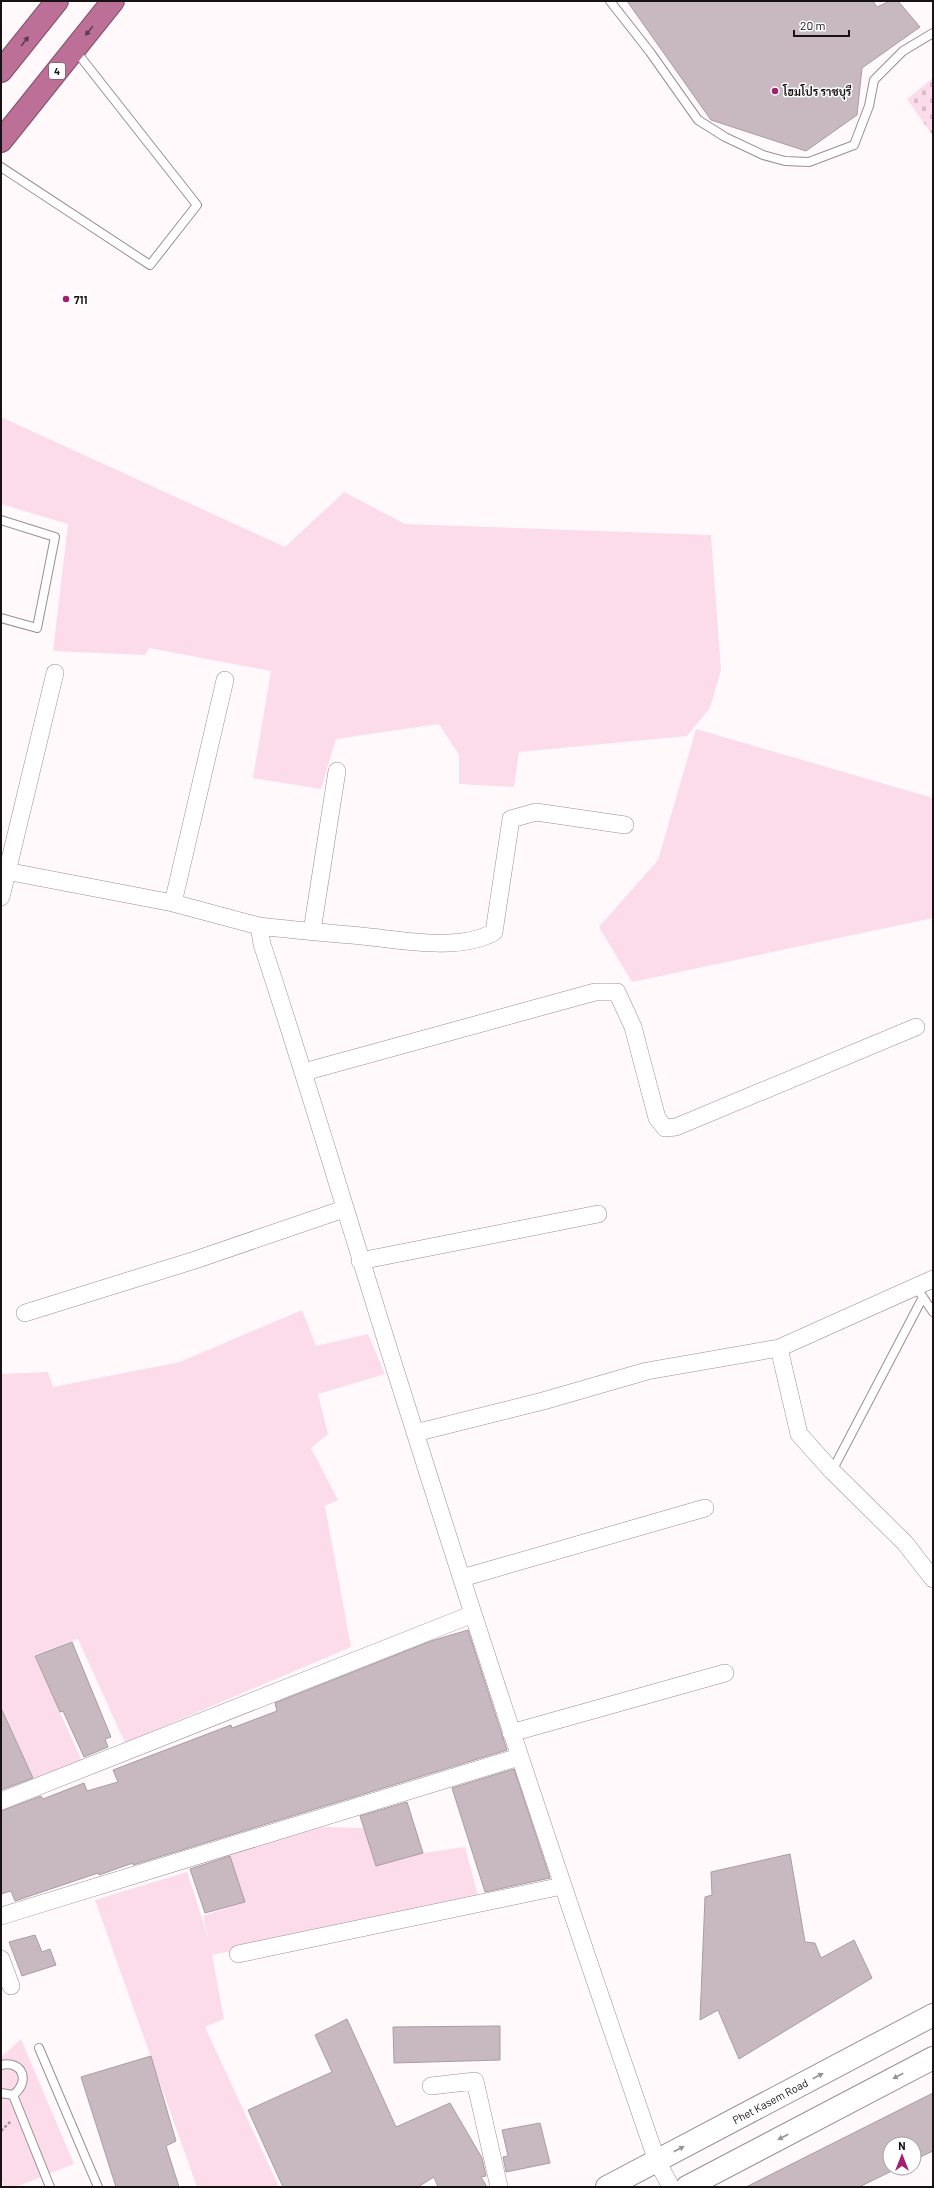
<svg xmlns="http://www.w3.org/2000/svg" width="934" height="2188" viewBox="0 0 934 2188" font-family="Barlow,Sarabun,sans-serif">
<defs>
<pattern id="cemetery-stones" width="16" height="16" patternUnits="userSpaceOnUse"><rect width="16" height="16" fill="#fcdceb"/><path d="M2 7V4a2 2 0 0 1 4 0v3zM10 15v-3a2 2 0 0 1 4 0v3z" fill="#d7bcc9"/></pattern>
</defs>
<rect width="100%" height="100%" fill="#fff9fc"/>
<!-- green -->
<path fill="#fcdceb" d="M1,417L285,547L344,492L405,524L711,535L721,670L710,708L687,736L519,752L514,787L459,784V755L439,724L336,739L321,789L253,778L271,671L149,648L145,655L53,651L68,524L1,504Z
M696,729L933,798V918L632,982L599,927L658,860Z
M302,1310L316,1346L368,1334L385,1374L318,1394L328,1434L311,1448L338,1500L325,1506L351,1647L125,1743L78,1639L34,1655L82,1761L34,1779L1,1708V1374L48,1372L53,1387L180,1362Z
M323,1827L364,1828L376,1866L423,1853L465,1847L479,1899L212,1955L224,2019L205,2027L279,2187H197L95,1900L187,1872L208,1937L203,1916L245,1902L229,1854Z
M21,2039L74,2164L16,2187H4L1,2179V2057Z"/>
<!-- cemetery -->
<path fill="url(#cemetery-stones)" d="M933,78V136L907,99Z"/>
<!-- building -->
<path fill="#c8b9c0" stroke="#aa9ca2" d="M627,1H873L877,7L890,1H898L920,27L862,68L857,115L806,151L711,120Z
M468,1630L507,1750L133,1865V1863L99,1875L98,1873L15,1901L11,1891L1,1894V1811L41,1796L43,1799L84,1783L87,1791L118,1782L113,1770L231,1725L232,1728L277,1711L275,1703L431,1641Z
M72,1642L111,1737L105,1739L108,1747L84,1757L63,1711L60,1712L35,1656Z
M1,1708L33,1778L1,1790Z
M514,1769L550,1878L485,1892L452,1788Z
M407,1802L423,1853L376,1866L360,1816Z
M790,1854L805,1942L815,1943L821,1958L854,1940L872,1978L739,2059L718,2010L700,2020L705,1897L712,1895L711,1872Z
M230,1856L245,1902L205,1913L190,1869Z
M35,1935L42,1952L50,1949L56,1965L22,1976L9,1942Z
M347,2019L396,2127L450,2103L482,2158L486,2176L481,2177L487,2187H438L434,2177L418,2187H283L248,2110L332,2072L315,2035Z
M500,2026V2060L394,2063L393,2027Z
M151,2056L176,2141L166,2146L179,2187H116L81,2077Z
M933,2093V2151L914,2160V2144H890V2168H898L859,2187H746Z
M540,2123L550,2163L506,2172L503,2157L508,2156L502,2130Z"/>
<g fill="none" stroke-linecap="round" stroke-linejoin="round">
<defs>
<path id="lane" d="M610,1L650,52L698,120L725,137L763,155L785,161L809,162L854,145L869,106L874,80L903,51L933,33
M1,167L150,265L197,205L75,50
M1,520L55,537L37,628L1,618
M920,1293L933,1312
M832,1471L923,1297
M39,2048L98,2187
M1,2065C24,2060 30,2083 13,2095L1,2093
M13,2095L50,2187"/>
<path id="street" d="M1,870L173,903L259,926L262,944C315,1105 362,1267 414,1429C491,1674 573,1918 657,2161L671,2187
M1,897L55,673
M173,903L225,680
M259,926C293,930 328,933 362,936C401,940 459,952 494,932L511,819L536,812L625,825
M312,931L337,771
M304,1072L595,992H617L633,1027L657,1118L665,1128L676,1127L916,1027
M360,1261L598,1214
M25,1313L195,1260L344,1209
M779,1348L799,1434L832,1471L905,1543L933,1579
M415,1433L543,1401L647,1371L779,1348L933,1279
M462,1578L705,1508
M511,1733L725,1673
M1,1801L473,1614
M1,1916L519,1757
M238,1954L562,1886
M1,1959L11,1986
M431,2086L475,2081L499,2187"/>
<path id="secondary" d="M607,2187L933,2015
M687,2187L933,2058"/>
<path id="highway" d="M1,71L57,1
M1,141L113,1"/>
</defs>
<!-- lane casing -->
<use href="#lane" stroke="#9c8e94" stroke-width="10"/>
<!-- street casing -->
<use href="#street" stroke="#9c8e94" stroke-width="18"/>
<!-- secondary casing -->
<use href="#secondary" stroke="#9c8e94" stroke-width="24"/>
<!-- highway casing -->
<use href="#highway" stroke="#824f69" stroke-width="24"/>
<!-- path -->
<path stroke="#9e989b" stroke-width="2.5" stroke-dasharray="3 2" stroke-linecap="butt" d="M1,2131L11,2121"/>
<!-- lane -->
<use href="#lane" stroke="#fff" stroke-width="8"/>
<!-- street -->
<use href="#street" stroke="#fff" stroke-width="17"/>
<!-- secondary -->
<use href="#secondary" stroke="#fff" stroke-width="22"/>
<!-- highway -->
<use href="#highway" stroke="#bc7097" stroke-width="22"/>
</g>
<!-- one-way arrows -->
<defs><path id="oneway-solid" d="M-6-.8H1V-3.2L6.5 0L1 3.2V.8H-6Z"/></defs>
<g fill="#613c4f">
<use href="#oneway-solid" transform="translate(89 31) rotate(129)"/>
<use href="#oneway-solid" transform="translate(25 41) rotate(-52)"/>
</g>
<g fill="#979495">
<use href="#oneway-solid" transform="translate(818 2076) rotate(-28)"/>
<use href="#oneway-solid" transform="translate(898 2076) rotate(152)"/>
<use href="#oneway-solid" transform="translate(783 2137) rotate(152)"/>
<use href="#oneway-solid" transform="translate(679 2149) rotate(-28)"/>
</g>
<!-- markers -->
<g fill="#a12070" stroke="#fff" stroke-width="1.5">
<circle cx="775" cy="91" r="4"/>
<circle cx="66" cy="299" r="4"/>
</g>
<g text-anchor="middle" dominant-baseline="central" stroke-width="3" stroke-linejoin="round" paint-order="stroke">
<!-- shield labels -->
<rect fill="#fff" stroke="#5d595a" stroke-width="1" x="49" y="63" width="16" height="16" rx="3"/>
<g font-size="10" font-weight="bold" fill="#171214">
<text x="57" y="71">4</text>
</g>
<!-- poi labels -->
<g font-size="11" font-weight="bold" fill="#171214" stroke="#fff" text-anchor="start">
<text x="783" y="91">โฮมโปร ราชบุรี</text>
<text x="74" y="299">711</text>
</g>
<!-- street labels -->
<g font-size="11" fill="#171214" stroke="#fff">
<text transform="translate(770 2101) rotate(-28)">Phet Kasem Road</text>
</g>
</g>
<!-- border -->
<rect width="934" height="2188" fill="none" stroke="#171214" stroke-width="4"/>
<!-- north arrow -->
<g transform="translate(902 2156)"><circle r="19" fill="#ffffff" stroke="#a2a0a1"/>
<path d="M0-3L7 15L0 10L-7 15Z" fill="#a12070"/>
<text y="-6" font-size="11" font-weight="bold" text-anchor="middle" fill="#171214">N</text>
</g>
<!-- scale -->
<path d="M794 30v6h55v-6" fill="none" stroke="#171214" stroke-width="2"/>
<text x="800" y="30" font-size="12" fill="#171214" stroke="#ffffff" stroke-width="3" paint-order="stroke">20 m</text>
</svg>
